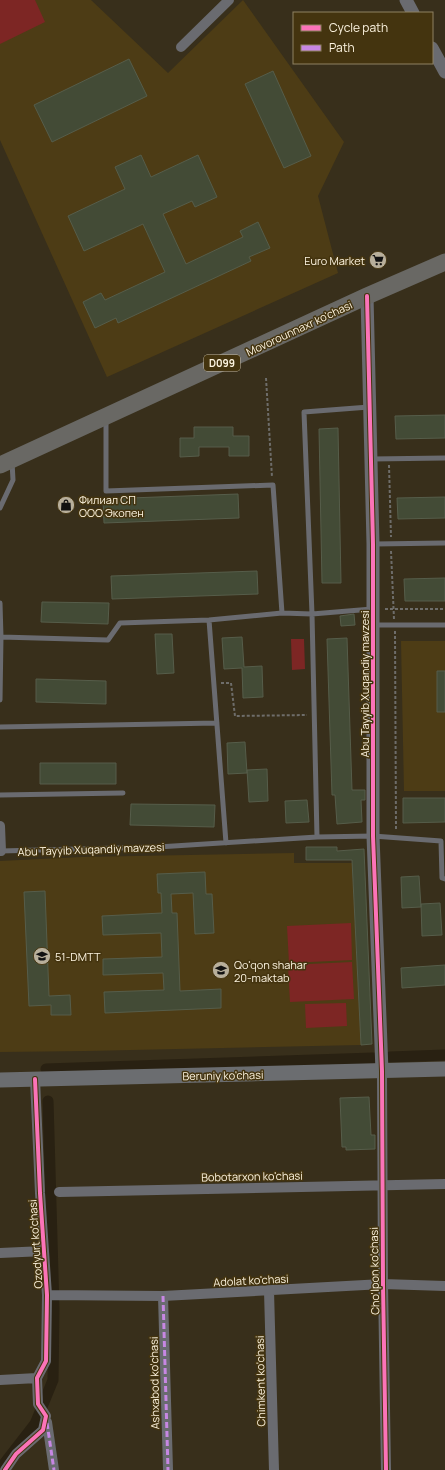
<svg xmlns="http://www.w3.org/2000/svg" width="445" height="1470" viewBox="0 0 445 1470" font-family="Manrope,sans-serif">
<rect width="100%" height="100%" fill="#382f1b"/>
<!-- built -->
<path fill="#4d3c15" d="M0,0H91L168,73L243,0L344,142L318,196L338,273L107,377L0,140Z
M401,641H445V791H404Z
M294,853V863H352L361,1045L86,1051L0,1052V861L82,857Z"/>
<!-- green -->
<path fill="#7d2624" d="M0,0H35L45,22L0,44Z
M291,639H304L305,669L292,670Z
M351,923L352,960L289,963L287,926Z
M352,962L354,999L290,1002L288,965Z
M346,1003L347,1026L306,1028L305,1004Z"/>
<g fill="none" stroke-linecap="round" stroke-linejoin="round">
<!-- canal -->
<path stroke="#292112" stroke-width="11" d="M390,1057L445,1055
M46,1069L373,1058
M0,1469L35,1424L53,1380L54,1309L48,1101"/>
</g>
<!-- building -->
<path fill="#434b36" stroke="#565d4a" d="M129,59L147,96L52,142L34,105Z
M273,71L311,156L284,168L245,84Z
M141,155L151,177L198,155L217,197L195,207L192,201L163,214L186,264L243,237L240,231L258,222L270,248L249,257L251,261L118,323L116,318L95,328L83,302L101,293L105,300L165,272L143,224L84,251L68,216L125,189L115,167Z
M445,415V438L396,439L395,416Z
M194,427H233V436H249V456H229V447H199V456L180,457V438H194Z
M338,428L341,583H322L319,429Z
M238,494L239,518L104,523L103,499Z
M445,497V518L398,519L397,498Z
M257,571L258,594L112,599L111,576Z
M445,578V601H405L404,579Z
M42,602L109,603L108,624L41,622Z
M354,614L355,625L341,626L340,616Z
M155,634H172L174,673L157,674Z
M242,637L244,667L262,666L263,697L243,698L242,668L224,669L222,638Z
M347,638L352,790H365V800H361L362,822L337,824L335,795H332L327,639Z
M437,671H445V712H437Z
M36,679L106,681V704L36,702Z
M245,742L247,773L228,774L227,743Z
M40,763H116V784H40Z
M267,769L268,801L249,802L247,770Z
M403,798H445V822L403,823Z
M307,800L309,822L286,823L285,801Z
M131,804L215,805L214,827L130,825Z
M306,847H337V851L364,849L372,1044L361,1045L352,860H306Z
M205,872L206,894H212L214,933L195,934L193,893L171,894L172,913H177L180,991L221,989V1008L105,1013L104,992L164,990L163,973L103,975V959L162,957L161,933L103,935L102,916L162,913L161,893H158L157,874Z
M419,876L421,907L402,908L401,877Z
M45,891L49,996L70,995L71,1015H51V1005L29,1006L24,892Z
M440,903L442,935L422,936L421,904Z
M445,965V985L402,988L401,968Z
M369,1097L371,1135H375V1149L346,1150V1147H342L340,1098Z"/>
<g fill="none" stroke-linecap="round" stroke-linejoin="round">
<!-- path -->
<path stroke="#6e6d6a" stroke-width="2" stroke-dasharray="3 2" stroke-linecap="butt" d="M266,378L272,477
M389,465L391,537
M391,551L394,619
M385,609H445
M395,631L396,831
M221,683H231L235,716L307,715"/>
<!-- service -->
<path stroke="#6a6b70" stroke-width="5" d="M106,418V491L273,485L282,613
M372,459L445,458
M0,508L13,480L12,462
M374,544L445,543
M0,603L1,637L108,640L120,623L209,620L282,613L312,614L372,609
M209,620L226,843
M374,625H445
M0,700L1,637
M0,727L217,723
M0,795L123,793
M317,837L312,614L304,412L369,407
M0,851L158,847L317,837L373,836L441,841L442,878L445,879"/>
<!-- minor -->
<path stroke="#6a6b70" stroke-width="10" d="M181,47L229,0
M0,826L1,851
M382,1071L383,1284L386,1470
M59,1192L445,1184
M0,1253L44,1251
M269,1291L274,1470
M47,1295L163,1296L383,1284L445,1286
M163,1296L168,1470
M0,1380L37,1378
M47,1422L54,1470
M5,1470L16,1454L43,1430L46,1416L38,1404L37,1378L46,1361L47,1295L40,1193L35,1079"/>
<!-- tertiary -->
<path stroke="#6a6b70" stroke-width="13" d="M406,0L413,13
M432,48L445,72
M367,296L373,544V836L382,1071"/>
<!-- secondary -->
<path stroke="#6b6d70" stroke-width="15" d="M0,1080L445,1069"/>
<!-- trunk -->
<path stroke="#696864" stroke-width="17" d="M0,465L367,296L445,262"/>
<!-- quiet -->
<path stroke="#c787e3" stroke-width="3" stroke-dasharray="6 3" stroke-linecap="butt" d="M163,1296L168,1470
M47,1423L54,1470"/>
<defs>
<path id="cycleway" d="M367,296L373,544V836L382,1071L383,1284L386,1470
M5,1470L16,1454L43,1430L46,1416L38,1404L37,1378L46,1361L47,1295L40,1193L35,1079"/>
</defs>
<!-- cycleway casing -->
<use href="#cycleway" stroke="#44340f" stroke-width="6"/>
<!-- cycleway -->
<use href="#cycleway" stroke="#fb73b8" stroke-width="4"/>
</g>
<!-- icons -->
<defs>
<symbol id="supermarket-disc" viewBox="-11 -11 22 22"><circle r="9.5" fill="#b8af9b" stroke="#44340f"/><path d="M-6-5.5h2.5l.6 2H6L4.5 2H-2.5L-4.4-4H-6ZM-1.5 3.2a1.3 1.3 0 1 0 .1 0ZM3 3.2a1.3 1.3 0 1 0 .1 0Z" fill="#111"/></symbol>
<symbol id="shop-disc" viewBox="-11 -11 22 22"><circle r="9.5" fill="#b8af9b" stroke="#44340f"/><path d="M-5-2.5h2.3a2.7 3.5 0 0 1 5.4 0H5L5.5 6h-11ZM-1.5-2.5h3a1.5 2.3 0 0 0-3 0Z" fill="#111"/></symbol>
<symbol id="school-disc" viewBox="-11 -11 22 22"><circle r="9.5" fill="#b8af9b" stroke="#44340f"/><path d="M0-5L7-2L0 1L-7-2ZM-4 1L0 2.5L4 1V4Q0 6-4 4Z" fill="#111"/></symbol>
</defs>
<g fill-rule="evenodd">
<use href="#supermarket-disc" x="368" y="250" width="20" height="20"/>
<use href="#shop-disc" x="56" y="495" width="20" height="20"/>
<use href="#school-disc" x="32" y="946" width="20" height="20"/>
<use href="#school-disc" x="211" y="960" width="20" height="20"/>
</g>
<g text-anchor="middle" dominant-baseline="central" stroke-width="3" stroke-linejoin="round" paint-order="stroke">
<!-- shield labels -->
<rect fill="#44340f" stroke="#c6baa1" stroke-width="1" x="204" y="355" width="36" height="16" rx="3"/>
<g font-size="10" font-weight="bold" fill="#fdf4e0">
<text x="222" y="363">D099</text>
</g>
<!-- poi labels -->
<g font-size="11" fill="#fdf4e0" stroke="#44340f" text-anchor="start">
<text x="365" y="260" text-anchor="end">Euro Market</text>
<text x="79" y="499">Филиал СП<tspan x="79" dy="13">ООО Экопен</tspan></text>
<text x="55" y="956">51-DMTT</text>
<text x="234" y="964">Qo'qon shahar<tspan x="234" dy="13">20-maktab</tspan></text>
</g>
<!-- street labels -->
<g font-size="11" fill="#fdf4e0" stroke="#44340f">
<text transform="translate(299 328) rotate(-25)">Movorounnaxr ko'chasi</text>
<text transform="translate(364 684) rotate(-90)">Abu Tayyib Xuqandiy mavzesi</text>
<text transform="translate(91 849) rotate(-2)">Abu Tayyib Xuqandiy mavzesi</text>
<text transform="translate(223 1075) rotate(-1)">Beruniy ko'chasi</text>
<text transform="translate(252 1176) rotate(-1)">Bobotarxon ko'chasi</text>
<text transform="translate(35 1244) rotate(-94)">Ozodyurt ko'chasi</text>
<text transform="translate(374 1271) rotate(-91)">Cho'lpon ko'chasi</text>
<text transform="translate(251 1280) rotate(-3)">Adolat ko'chasi</text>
<text transform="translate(260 1381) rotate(-91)">Chimkent ko'chasi</text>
<text transform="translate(154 1383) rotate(-91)">Ashxabod ko'chasi</text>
</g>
</g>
<!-- legend -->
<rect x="293" y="12" width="140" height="52" fill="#44340f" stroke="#8e8163"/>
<rect x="301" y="25" width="20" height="6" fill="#fb73b8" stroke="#8e8163"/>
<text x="329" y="32" font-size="12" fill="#fdf4e0">Cycle path</text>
<rect x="301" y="45" width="20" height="6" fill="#c787e3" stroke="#8e8163"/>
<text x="329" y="52" font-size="12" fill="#fdf4e0">Path</text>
</svg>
